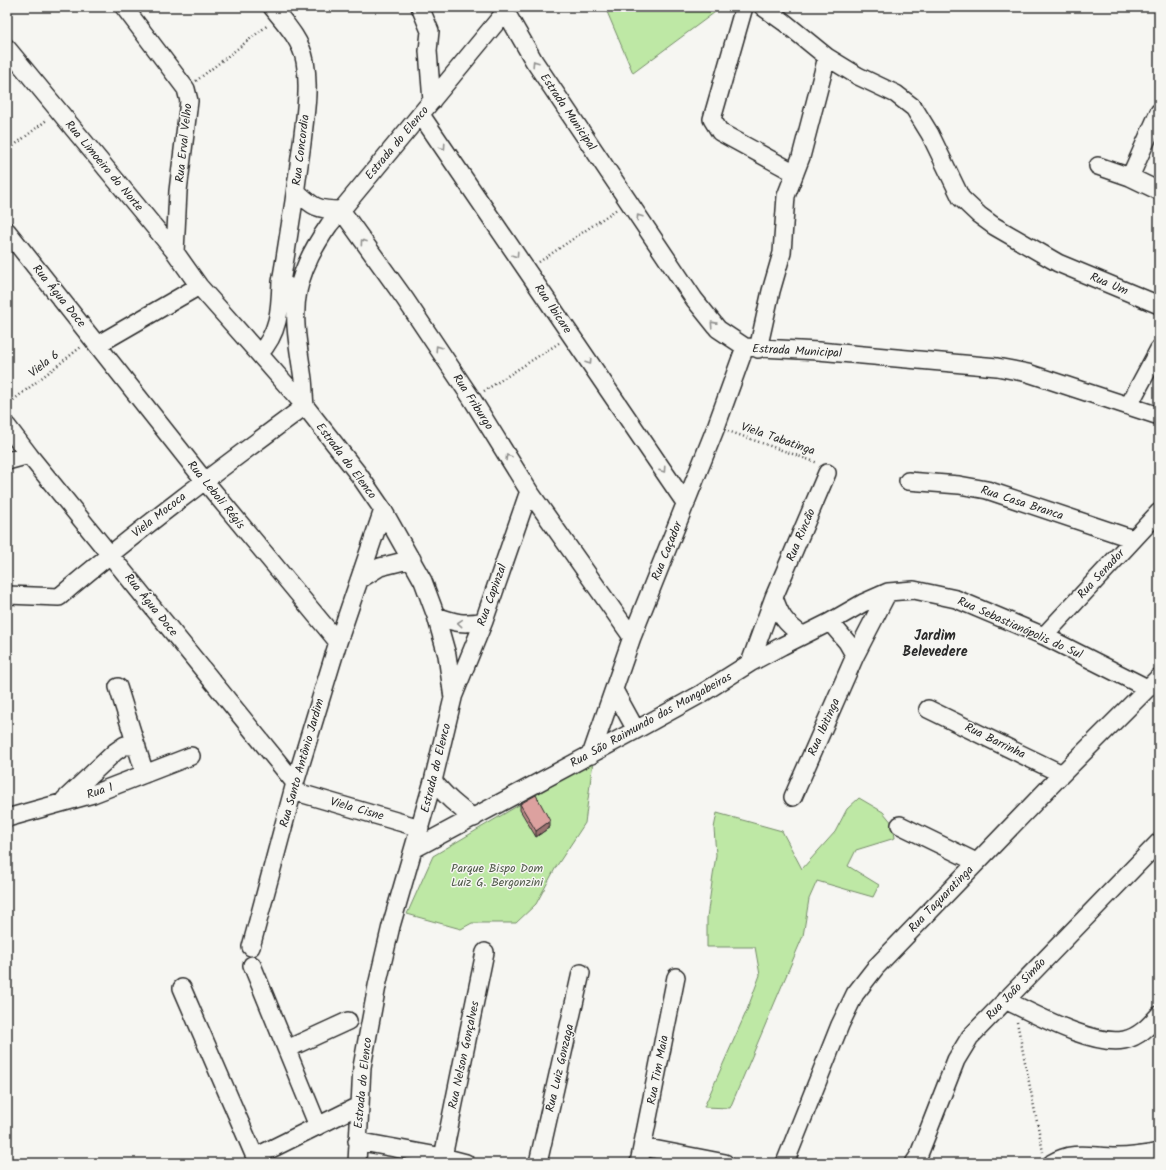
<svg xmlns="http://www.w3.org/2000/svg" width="1166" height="1170" viewBox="0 0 1166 1170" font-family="Kalam,sans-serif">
<rect width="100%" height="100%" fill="#f6f6f2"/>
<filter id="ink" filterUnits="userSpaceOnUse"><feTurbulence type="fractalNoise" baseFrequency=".025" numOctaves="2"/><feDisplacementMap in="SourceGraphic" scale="8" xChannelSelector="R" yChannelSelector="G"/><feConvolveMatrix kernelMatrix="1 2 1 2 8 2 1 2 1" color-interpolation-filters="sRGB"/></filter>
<g filter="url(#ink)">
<!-- green -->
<path fill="#bee8a5" stroke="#748a68" d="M605,7H722L633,73Z
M593,761L585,823L556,867L536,904L516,923H472L461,929L407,914L433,856Z
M859,798L883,812L893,824L895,838L856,850L848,866L879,885L873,897L817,881L809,899L803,936L730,1108L704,1107L747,1010L760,975L755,947H707V917L716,855L714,828L717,813L782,831L802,869L835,832L847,809Z"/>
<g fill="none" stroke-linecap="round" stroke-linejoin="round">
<defs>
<path id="minor" d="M124,7L186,89L189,101L178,191L175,252
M272,7C285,23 301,40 305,61C310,88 305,116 302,143C296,190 289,236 281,282L298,292
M420,7L430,31L428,51L432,101
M503,7L534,61L694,299L718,329L745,347L818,351L997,367L1028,373L1159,416
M744,7L712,119L720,132L795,173
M763,7L784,22L827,57L858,76L896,94L914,108L930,134L961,198L979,215L994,226L1058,263L1159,305
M7,48L175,252L199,286L305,406L359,475L383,510L423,581L436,616L447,655L453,698L433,781L391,926L377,986L362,1067L357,1163
M421,115L686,504
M1098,166L1130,177L1159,191
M1130,177L1159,112
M296,191C313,207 317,210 341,210
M341,210L405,299L472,399L529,491L632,637
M7,231L204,480L338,642
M97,345L199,286
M758,349L771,291L782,253L786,196L801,157L827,57
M259,354C279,333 280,310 281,282
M1129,405L1159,349
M305,406C304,397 304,388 303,379C299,350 292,319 298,291C303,266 315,245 329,225L505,12
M7,426L29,455L295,783
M7,461L29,455
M908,481L959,485L987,490L1133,539
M359,580L380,567L412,559
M7,595L59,597C138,530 221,468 305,406
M774,597C780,616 785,623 802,635
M436,616C456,623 463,625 484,621
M830,622L847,642L855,656
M1044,636L1159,512
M750,663L774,597L827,473
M118,687L145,774
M614,690L636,730
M453,697L484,621L529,491
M928,709L1062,774
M591,755L632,637L716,427L745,347
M433,781C447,797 456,806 474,818
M293,791L420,828
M793,797L855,656L888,592
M64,800L115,752L125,745L137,747
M7,818L93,794L191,756
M900,825L976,862
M414,849L636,730L701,694L750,663L782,646L830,622L863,603L888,592L914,590L956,599L1044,636L1147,688
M251,947L295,783L338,642L383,510
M252,965L318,1126
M182,988L255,1157L360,1105
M1005,1000C1035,1014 1092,1046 1124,1040C1139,1037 1149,1026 1159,1015
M287,1049L348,1021
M357,1141L443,1157L466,1163
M643,1147L725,1163
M443,1157L485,952
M538,1163L581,973
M639,1163L676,977
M785,1163L840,1025L855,994L876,967L1062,774L1159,677
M914,1163L918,1157L956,1060L970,1037L1159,842
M1052,1163C1073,1150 1092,1157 1116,1157C1130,1157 1145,1155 1159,1152"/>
</defs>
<!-- minor casing -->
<use href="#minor" stroke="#2b2b2b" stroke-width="20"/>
<!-- path -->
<path stroke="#2b2b2b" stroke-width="2.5" stroke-dasharray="1 3" stroke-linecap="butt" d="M196,81L268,25
M7,151L48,119
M539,262L617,209
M484,391L559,343
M7,405L81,347
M728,431L818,463
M1017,1022L1043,1152"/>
<!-- minor -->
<use href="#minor" stroke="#f6f6f2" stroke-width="17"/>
</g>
<!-- wall -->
<path fill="#bd8a89" stroke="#2b2b2b" d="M520,804L550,827L536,837L520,810Z"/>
<!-- shaded-wall -->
<path fill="#9a716f" stroke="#2b2b2b" d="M550,821V827L536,837V831Z"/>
<!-- building -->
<path fill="#dca19f" stroke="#2b2b2b" d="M536,795L550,821L536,831L520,804Z"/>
<!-- one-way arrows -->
<defs><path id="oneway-chevron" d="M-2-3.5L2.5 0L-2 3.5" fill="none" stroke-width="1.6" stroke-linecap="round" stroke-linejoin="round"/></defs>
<g stroke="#90908e">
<use href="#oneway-chevron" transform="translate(535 63) rotate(-123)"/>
<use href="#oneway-chevron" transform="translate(443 147) rotate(56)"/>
<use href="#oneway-chevron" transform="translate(639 217) rotate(-124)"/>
<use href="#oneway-chevron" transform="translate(363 242) rotate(-126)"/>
<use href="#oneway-chevron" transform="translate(516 255) rotate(56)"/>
<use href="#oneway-chevron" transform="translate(713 324) rotate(-132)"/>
<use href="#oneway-chevron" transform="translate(438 348) rotate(-124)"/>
<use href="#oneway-chevron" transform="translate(589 362) rotate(56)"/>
<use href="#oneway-chevron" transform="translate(508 457) rotate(-122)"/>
<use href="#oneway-chevron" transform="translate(663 470) rotate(56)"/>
<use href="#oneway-chevron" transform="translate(460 623) rotate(-175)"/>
</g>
</g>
<g text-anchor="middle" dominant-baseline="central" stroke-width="3" stroke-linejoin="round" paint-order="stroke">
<!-- street labels -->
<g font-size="12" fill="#2b2b2b" stroke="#f6f6f2">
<text transform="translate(568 112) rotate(56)">Estrada Municipal</text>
<text transform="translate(184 143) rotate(-84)">Rua Erval Velho</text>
<text transform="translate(397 143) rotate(-50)">Estrada do Elenco</text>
<text transform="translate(301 150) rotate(-83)">Rua Concordia</text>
<text transform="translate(104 166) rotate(50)">Rua Limoeiro do Norte</text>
<text transform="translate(1109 284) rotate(23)">Rua Um</text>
<text transform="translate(59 296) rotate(51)">Rua Água Doce</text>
<text transform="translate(553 309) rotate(56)">Rua Ibicare</text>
<text transform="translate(797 351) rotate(3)">Estrada Municipal</text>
<text transform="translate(44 364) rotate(-38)">Viela 6</text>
<text transform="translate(473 402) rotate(57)">Rua Friburgo</text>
<text transform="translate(778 439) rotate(19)">Viela Tabatinga</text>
<text transform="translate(346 461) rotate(53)">Estrada do Elenco</text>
<text transform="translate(216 495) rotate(51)">Rua Leboli Régis</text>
<text transform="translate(1022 503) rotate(18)">Rua Casa Branca</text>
<text transform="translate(159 515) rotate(-38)">Viela Mococa</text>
<text transform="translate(801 535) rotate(-67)">Rua Rincão</text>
<text transform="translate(667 551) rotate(-68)">Rua Caçador</text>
<text transform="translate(1101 574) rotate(-47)">Rua Senador</text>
<text transform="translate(492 595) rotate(-70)">Rua Capinzal</text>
<text transform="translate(151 605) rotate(51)">Rua Água Doce</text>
<text transform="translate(1020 628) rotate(24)">Rua Sebastianópolis do Sul</text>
<text transform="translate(651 720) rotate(-29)">Rua São Raimundo das Mangabeiras</text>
<text transform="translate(824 727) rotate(-66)">Rua Ibitinga</text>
<text transform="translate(995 741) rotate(26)">Rua Barrinha</text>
<text transform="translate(302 763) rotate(-74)">Rua Santo Antônio Jardim</text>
<text transform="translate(436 768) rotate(-76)">Estrada do Elenco</text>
<text transform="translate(100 791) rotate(-19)">Rua 1</text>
<text transform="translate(357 809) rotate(16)">Viela Cisne</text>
<text transform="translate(941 899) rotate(-46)">Rua Taquaratinga</text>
<text transform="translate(1016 989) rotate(-46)">Rua João Simão</text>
<text transform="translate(464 1055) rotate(-78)">Rua Nelson Gonçalves</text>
<text transform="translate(560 1068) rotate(-77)">Rua Luiz Gonzaga</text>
<text transform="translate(658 1070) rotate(-79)">Rua Tim Maia</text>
<text transform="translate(363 1083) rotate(-84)">Estrada do Elenco</text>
</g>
<!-- park labels -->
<g font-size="12" fill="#505a4a" stroke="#f6f6f2">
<text x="497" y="868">Parque Bispo Dom<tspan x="497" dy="14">Luiz G. Bergonzini</tspan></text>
</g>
<!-- quarter labels -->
<g font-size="14" font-weight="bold" fill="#2b2b2b" stroke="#f6f6f2">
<text x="935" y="636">Jardim<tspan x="935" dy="16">Belevedere</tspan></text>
</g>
</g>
<!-- margin -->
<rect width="1166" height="1170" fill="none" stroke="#f6f6f2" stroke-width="24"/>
<rect x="12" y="12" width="1142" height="1146" fill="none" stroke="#2b2b2b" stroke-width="1.5" filter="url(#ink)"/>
</svg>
